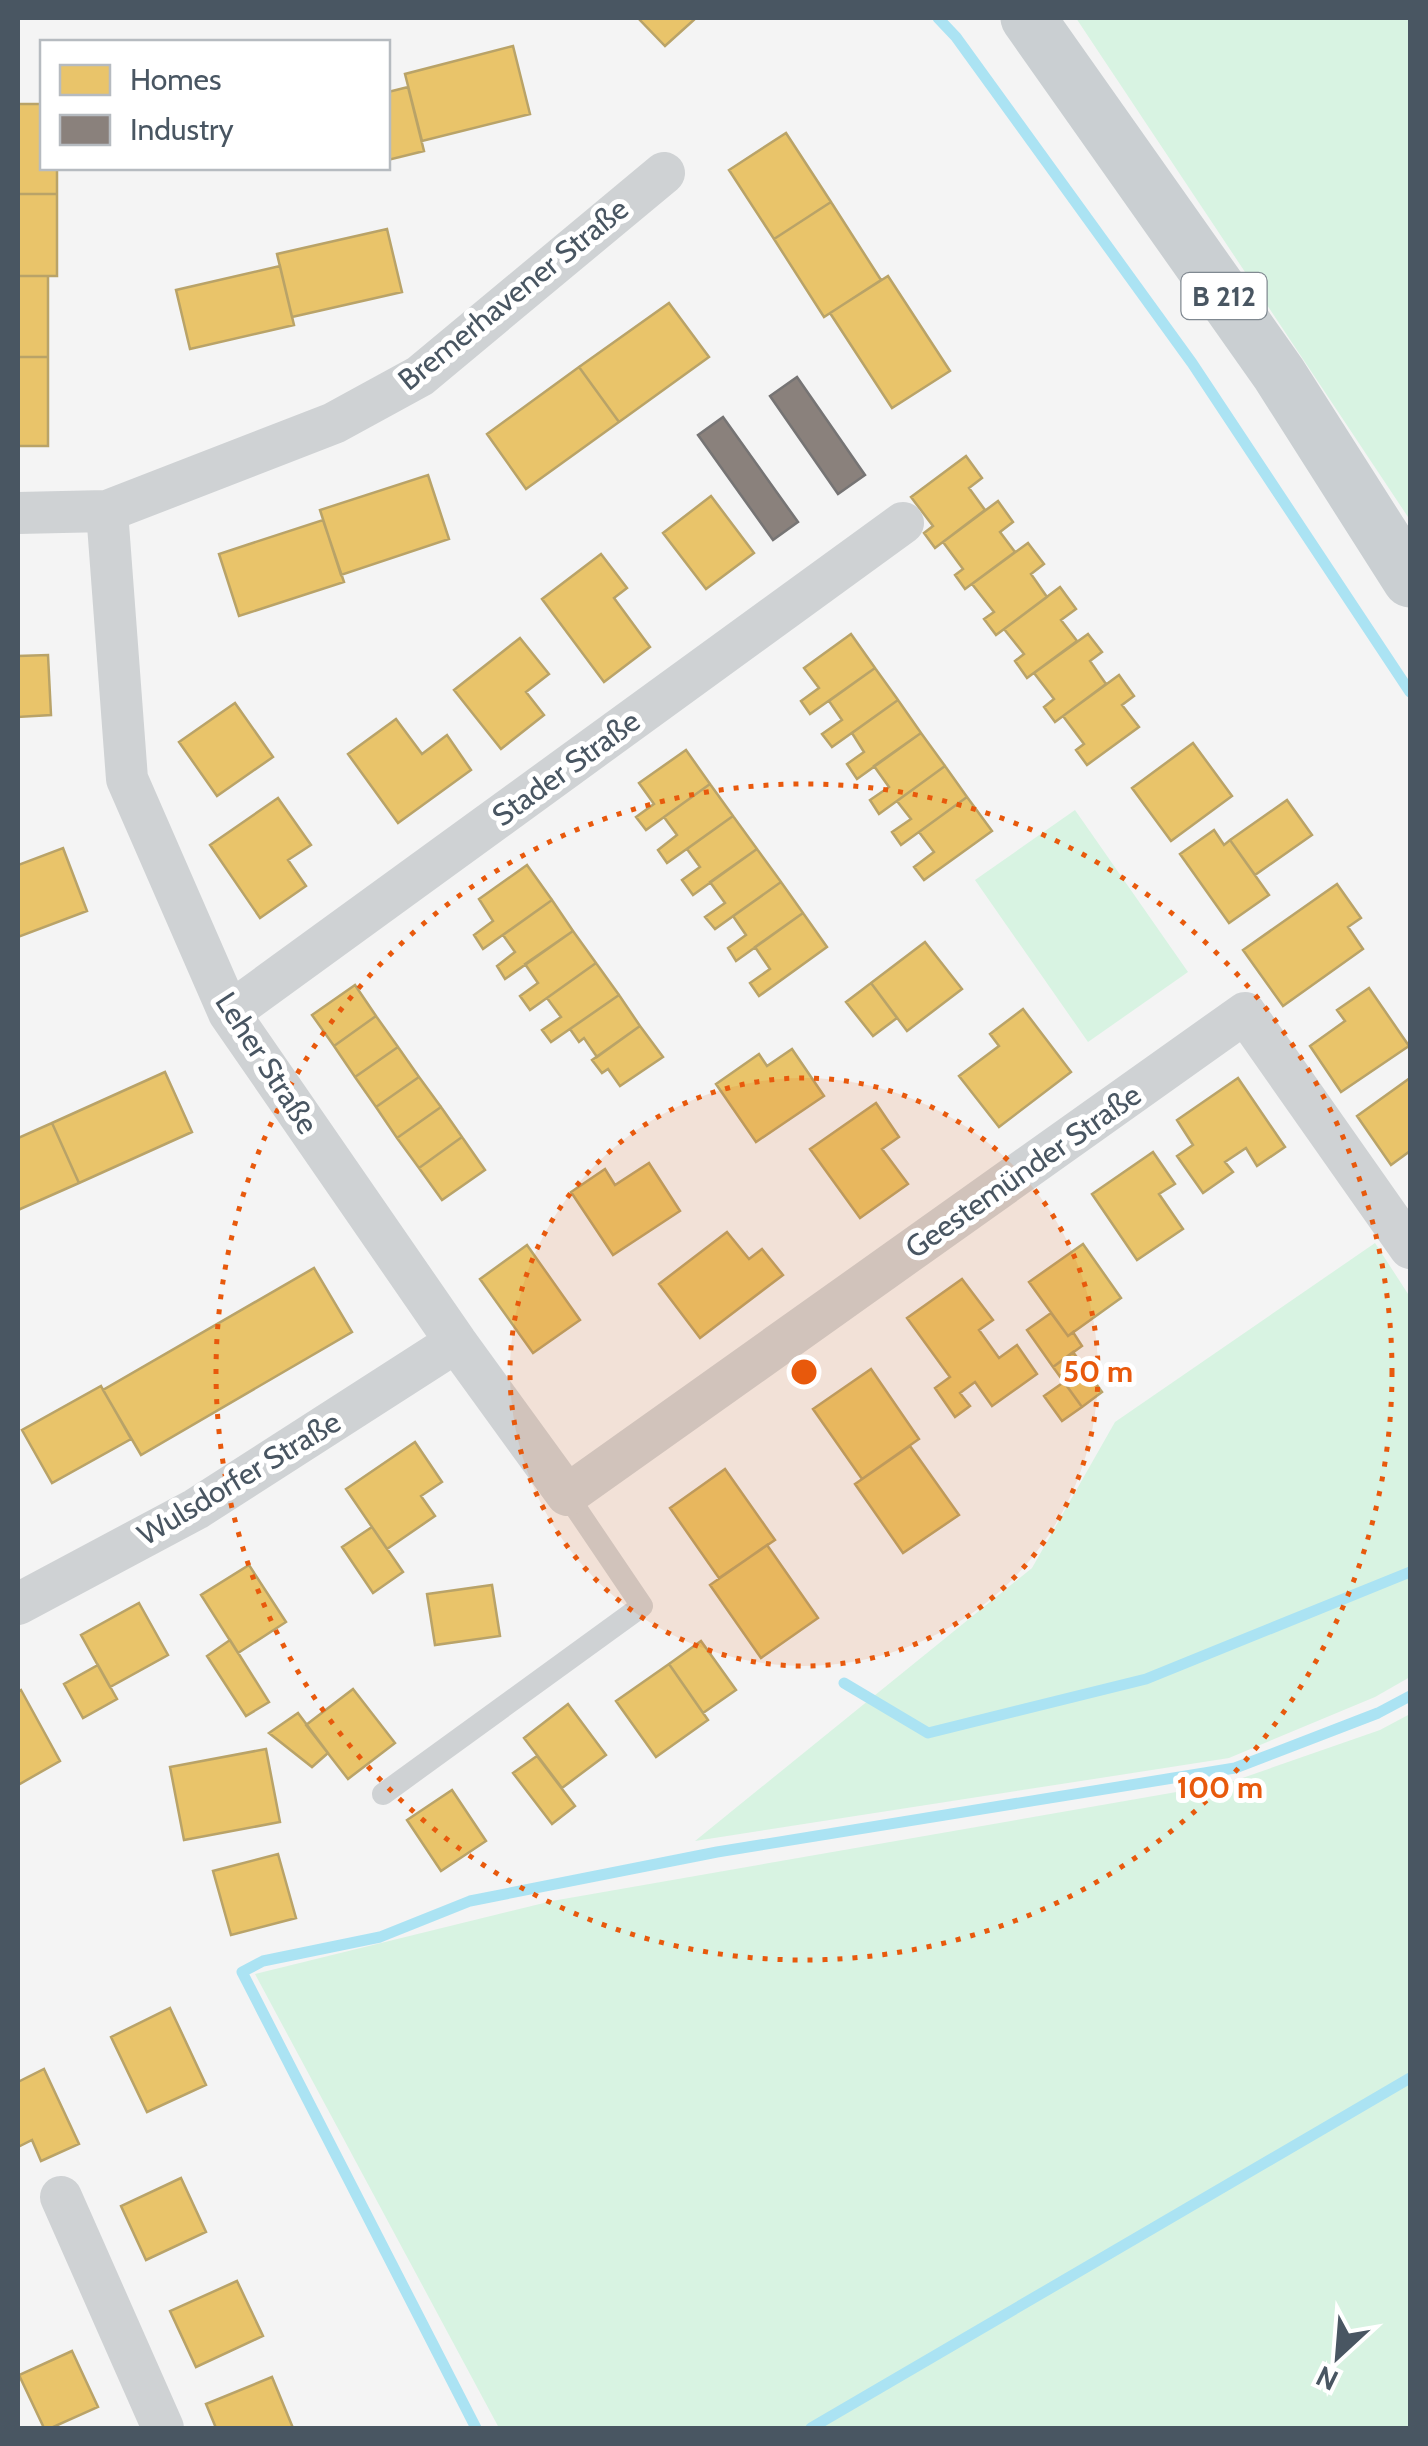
<svg xmlns="http://www.w3.org/2000/svg" width="1428" height="2446" viewBox="0 0 1428 2446" font-family="Cabin,sans-serif">
<rect width="100%" height="100%" fill="#f4f4f4"/>
<!-- green -->
<path fill="#d8f3e2" d="M1076,18H1410V520Z
M1075,810L1188,972L1088,1042L975,880Z
M1375,1243L1410,1297V1677L1375,1697L1229,1758L695,1841L1032,1568L1115,1422Z
M1410,1714V2428H499L255,1974L552,1901L1228,1783L1380,1730Z"/>
<!-- homes -->
<path fill="#e9c46a" stroke="#b9a368" stroke-width="2.5" d="M638,18H696L665,46Z
M513,46L530,114L422,141L405,74Z
M408,87L424,151L388,160V92Z
M18,104H42V168H57V194H18Z
M786,133L831,202L774,239L729,170Z
M18,194H57V276H18Z
M831,202L881,280L824,317L774,239Z
M387,229L402,292L292,317L277,254Z
M280,266L294,325L190,349L176,290Z
M18,276H48V357H18Z
M888,276L950,371L892,408L830,313Z
M669,303L709,357L619,422L579,367Z
M18,357H48V446H18Z
M579,367L619,422L526,489L487,434Z
M966,456L982,478L969,488L985,510L935,548L924,533L933,526L911,497Z
M428,475L449,539L341,575L320,510Z
M711,496L754,553L706,589L663,533Z
M998,501L1013,522L1000,532L1015,552L965,589L955,575L963,569L943,542Z
M323,520L344,582L239,616L219,554Z
M1028,543L1044,564L1031,574L1047,597L996,635L984,619L994,612L972,584Z
M601,554L627,588L614,598L650,647L604,682L542,599Z
M1060,587L1076,609L1061,620L1077,641L1027,678L1015,661L1024,654L1004,629Z
M851,634L875,668L810,714L801,701L819,688L804,668Z
M1088,634L1102,652L1090,661L1106,684L1055,722L1044,707L1054,699L1034,673Z
M520,638L549,674L526,692L544,715L501,749L454,690Z
M48,655L51,715L18,717V656Z
M875,668L898,700L832,747L822,734L842,720L829,701Z
M1119,675L1134,696L1122,705L1139,727L1087,765L1076,750L1084,744L1063,716Z
M898,700L921,733L857,779L847,764L864,752L852,733Z
M235,703L273,757L217,796L179,742Z
M396,719L422,754L447,735L471,770L398,823L348,754Z
M921,733L945,766L879,814L870,800L889,787L874,766Z
M1193,743L1232,796L1171,841L1132,788Z
M686,750L710,784L646,830L636,817L654,804L639,783Z
M945,766L967,797L901,845L892,832L911,819L897,801Z
M710,784L733,816L667,863L658,850L677,835L664,817Z
M967,797L992,831L924,880L914,867L934,852L919,832Z
M278,798L311,845L288,860L306,886L260,918L210,845Z
M1287,800L1312,835L1255,875L1230,840Z
M733,816L757,849L693,895L682,880L700,867L687,849Z
M1214,830L1224,845L1230,840L1269,895L1229,923L1180,854Z
M63,848L87,911L18,937V865Z
M757,849L781,882L715,929L705,917L725,903L710,882Z
M527,865L552,900L483,949L474,935L493,921L479,899Z
M781,882L803,913L736,961L728,948L746,935L733,916Z
M1337,884L1361,918L1348,927L1363,949L1283,1006L1243,950Z
M552,900L573,931L505,979L497,966L515,952L503,935Z
M803,913L827,947L759,996L750,983L770,969L755,947Z
M573,931L596,963L530,1010L520,996L538,983L525,964Z
M925,942L962,989L907,1031L871,983Z
M596,963L619,995L551,1042L542,1030L561,1017L547,998Z
M871,983L897,1018L873,1036L846,1002Z
M355,985L376,1016L334,1046L312,1015Z
M1369,988L1409,1046L1341,1092L1310,1046L1345,1021L1337,1010Z
M619,995L640,1026L597,1057L584,1038L579,1042L570,1029Z
M1023,1009L1071,1072L999,1127L959,1076L999,1046L990,1034Z
M376,1016L398,1047L355,1077L334,1046Z
M640,1026L663,1057L620,1086L608,1069L602,1073L592,1060Z
M398,1047L419,1077L376,1107L355,1077Z
M792,1049L824,1096L756,1142L716,1084L759,1054L767,1066Z
M165,1072L192,1132L79,1183L52,1123Z
M419,1077L441,1107L397,1138L376,1107Z
M1238,1078L1285,1147L1257,1166L1246,1148L1225,1162L1233,1172L1203,1193L1177,1156L1193,1145L1177,1120Z
M1410,1078V1151L1391,1165L1357,1116Z
M876,1103L899,1137L882,1149L908,1184L860,1218L810,1149Z
M441,1107L462,1137L419,1168L397,1138Z
M52,1123L79,1183L18,1210V1138Z
M462,1137L485,1170L442,1200L419,1168Z
M1153,1152L1175,1184L1159,1194L1183,1229L1137,1260L1092,1194Z
M649,1163L680,1211L613,1255L571,1192L605,1169L615,1185Z
M727,1232L749,1259L762,1249L783,1275L700,1338L659,1284Z
M1083,1244L1121,1298L1068,1336L1029,1282Z
M527,1245L580,1320L533,1353L480,1279Z
M314,1268L352,1332L141,1455L103,1390Z
M962,1279L993,1320L979,1330L999,1358L1017,1345L1037,1374L992,1406L975,1382L960,1393L970,1406L955,1417L935,1388L950,1377L907,1318Z
M1051,1313L1068,1336L1073,1332L1082,1346L1053,1367L1027,1330Z
M1073,1352L1102,1392L1082,1407L1053,1367Z
M871,1369L919,1439L862,1479L813,1409Z
M1064,1382L1082,1407L1062,1421L1044,1396Z
M101,1386L131,1439L52,1483L22,1430Z
M415,1442L442,1482L421,1496L435,1516L387,1549L346,1489Z
M910,1446L959,1515L903,1553L855,1484Z
M725,1469L775,1540L719,1578L670,1508Z
M372,1527L403,1572L373,1593L342,1547Z
M767,1545L818,1618L761,1658L710,1585Z
M249,1565L286,1622L238,1653L201,1595Z
M492,1585L500,1636L435,1645L427,1594Z
M139,1603L168,1655L110,1687L81,1635Z
M230,1640L269,1702L246,1716L207,1656Z
M701,1641L736,1690L703,1713L669,1664Z
M669,1664L708,1720L656,1757L616,1701Z
M98,1665L117,1699L83,1718L64,1684Z
M353,1689L395,1743L348,1779L306,1725Z
M21,1690L60,1761L18,1785V1692Z
M568,1704L606,1755L562,1788L524,1738Z
M298,1713L328,1753L312,1767L269,1733Z
M266,1749L280,1822L184,1840L170,1767Z
M537,1756L575,1806L552,1824L513,1773Z
M452,1790L486,1841L441,1871L407,1820Z
M278,1854L296,1918L231,1935L213,1871Z
M170,2008L206,2085L147,2112L111,2037Z
M44,2069L79,2144L41,2161L32,2140L18,2147V2082Z
M181,2178L206,2232L146,2260L121,2206Z
M237,2281L263,2336L196,2367L170,2311Z
M72,2351L98,2407L51,2428H44L19,2375Z
M272,2377L293,2428H216L206,2404Z"/>
<!-- industry -->
<path fill="#8a817c" stroke="#767474" stroke-width="2.5" d="M797,377L865,475L838,494L770,396Z
M723,417L798,522L773,540L698,435Z"/>
<g fill="none" stroke-linecap="round" stroke-linejoin="round">
<!-- stream -->
<path stroke="#abe3f3" stroke-width="11" d="M938,18L956,37L1192,363L1410,692
M844,1683L928,1733L1146,1679L1410,1572
M476,2428L242,1972L263,1961L380,1937L470,1901L717,1852L1235,1768L1378,1713L1410,1696
M811,2428L1410,2078"/>
<!-- service -->
<path stroke="#cfd2d4" stroke-width="22" d="M383,1794L642,1606L567,1495"/>
<!-- minor -->
<path stroke="#cfd2d4" stroke-width="42" d="M107,511L127,779L229,1013L456,1342L567,1495L1245,1013L1410,1248
M18,513L107,511L334,423L420,376L664,173
M229,1013L903,523
M18,1604L196,1509L456,1342
M61,2197L163,2428"/>
<!-- primary -->
<path stroke="#cacfd2" stroke-width="55" d="M1028,18L1279,374L1410,580"/>
</g>
<!-- distance rings -->
<circle cx="804" cy="1372" r="294" fill="#e8590c" fill-opacity=".12"/>
<g fill="none" stroke="#e8590c" stroke-width="5" stroke-dasharray="5 10">
<circle cx="804" cy="1372" r="294"/>
<circle cx="804" cy="1372" r="588"/>
</g>
<g text-anchor="middle" dominant-baseline="central" stroke-width="10" stroke-linejoin="round" paint-order="stroke">
<!-- shield labels -->
<rect fill="#fff" stroke="#808991" stroke-width="2.5" x="1181.5" y="273" width="85" height="46" rx="8"/>
<g font-size="28" font-weight="bold" fill="#495662">
<text x="1224" y="296">B 212</text>
</g>
<!-- street labels -->
<g font-size="30" fill="#495662" stroke="#fff">
<text transform="translate(513 294) rotate(-39)">Bremerhavener Straße</text>
<text transform="translate(566 768) rotate(-36)">Stader Straße</text>
<text transform="translate(267 1063) rotate(57)">Leher Straße</text>
<text transform="translate(1023 1171) rotate(-35)">Geestemünder Straße</text>
<text transform="translate(239 1478) rotate(-31)">Wulsdorfer Straße</text>
</g>
</g>
<circle cx="804" cy="1372" r="15" fill="#e8590c" stroke="#fff" stroke-width="5"/>
<g font-size="30" text-anchor="middle" font-weight="bold" fill="#e8590c" stroke="#fff" stroke-width="10" stroke-linejoin="round" paint-order="stroke">
<text x="1098" y="1382">50 m</text>
<text x="1220" y="1798">100 m</text>
</g>
<!-- border -->
<rect width="1428" height="2446" fill="none" stroke="#495662" stroke-width="40"/>
<!-- legend -->
<rect x="40" y="40" width="350" height="130" fill="#ffffff" stroke="#b6bbc0" stroke-width="2.5"/>
<rect x="60" y="65" width="50" height="30" fill="#e9c46a" stroke="#b6bbc0" stroke-width="2.5"/>
<text x="130" y="90" font-size="30" fill="#495662">Homes</text>
<rect x="60" y="115" width="50" height="30" fill="#8a817c" stroke="#b6bbc0" stroke-width="2.5"/>
<text x="130" y="140" font-size="30" fill="#495662">Industry</text>
<!-- north arrow -->
<g transform="translate(1338 2356) rotate(206)" stroke="#ffffff" stroke-width="8" paint-order="stroke">
<path d="M0-8L18 38L0 25L-18 38Z" fill="#495662"/>
<text y="-15" font-size="28" font-weight="bold" text-anchor="middle" fill="#495662">N</text>
</g>
</svg>
